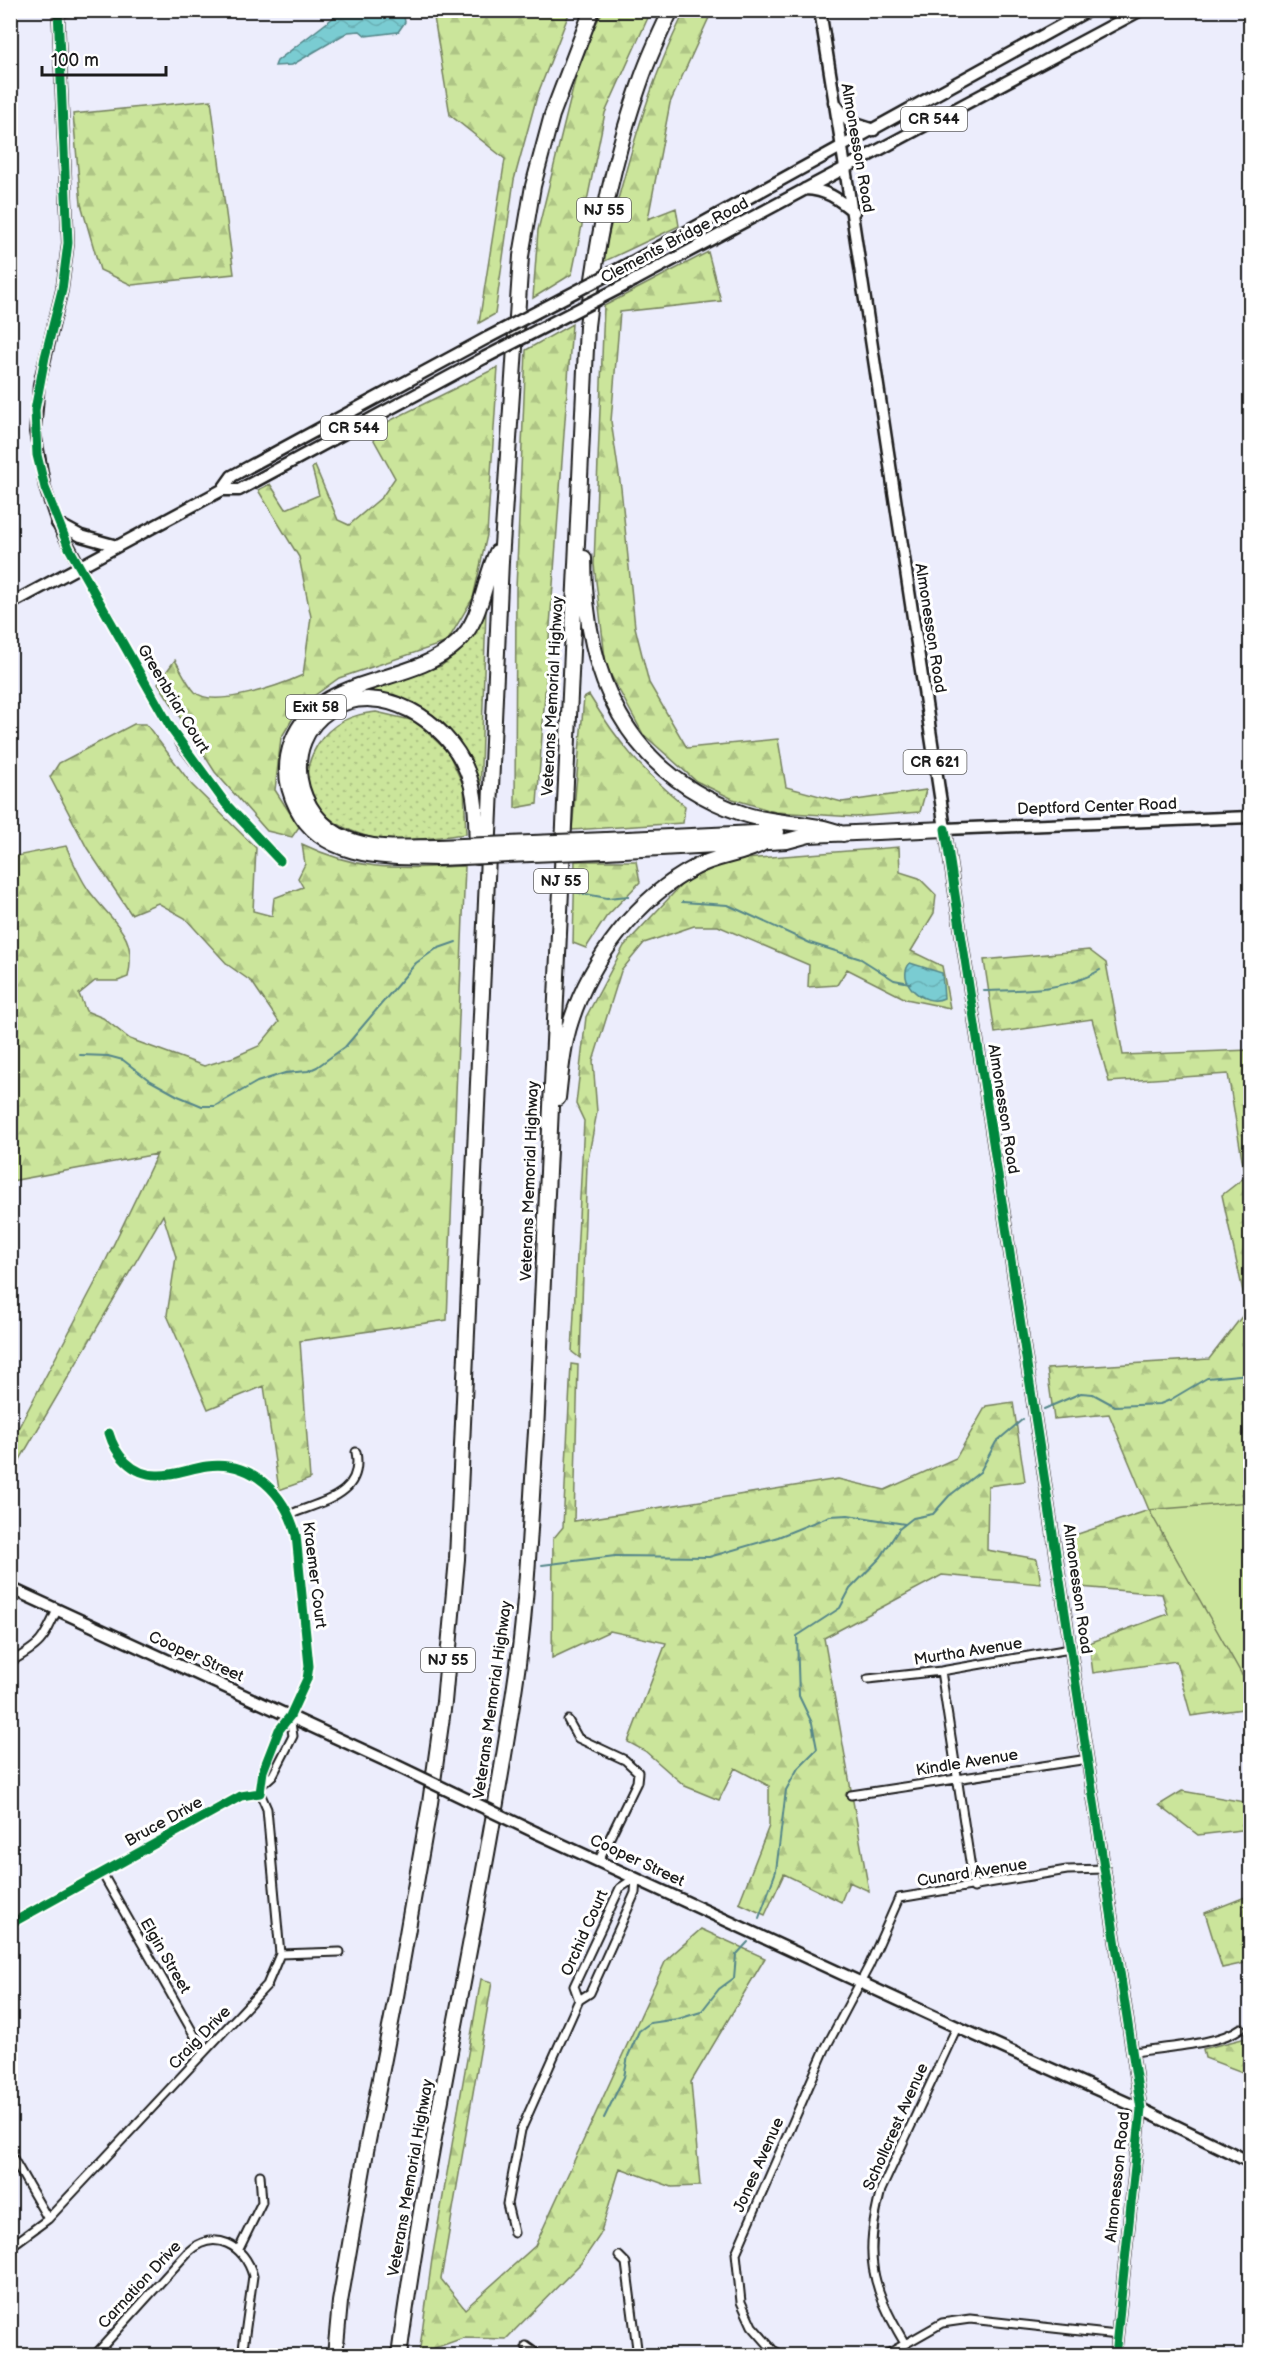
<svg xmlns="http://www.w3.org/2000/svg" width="1261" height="2366" viewBox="0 0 1261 2366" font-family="'Balsamiq Sans',sans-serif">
<defs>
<pattern id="grass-dots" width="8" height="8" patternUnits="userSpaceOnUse" patternTransform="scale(1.5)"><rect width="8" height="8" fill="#cbe59b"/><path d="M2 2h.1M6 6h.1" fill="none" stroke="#aec485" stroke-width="1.8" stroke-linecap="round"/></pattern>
<pattern id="forest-firs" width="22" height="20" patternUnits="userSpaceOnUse" patternTransform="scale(1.5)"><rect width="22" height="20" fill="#cbe59b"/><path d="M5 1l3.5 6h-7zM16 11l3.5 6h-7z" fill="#aec485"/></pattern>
<pattern id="water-waves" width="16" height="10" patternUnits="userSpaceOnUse" patternTransform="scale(1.5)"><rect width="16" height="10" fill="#7accd2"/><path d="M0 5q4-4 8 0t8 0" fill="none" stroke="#69afb4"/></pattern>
</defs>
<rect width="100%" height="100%" fill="#ecedfc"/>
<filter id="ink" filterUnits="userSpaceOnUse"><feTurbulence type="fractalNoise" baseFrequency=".0167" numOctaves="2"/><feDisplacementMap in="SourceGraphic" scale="12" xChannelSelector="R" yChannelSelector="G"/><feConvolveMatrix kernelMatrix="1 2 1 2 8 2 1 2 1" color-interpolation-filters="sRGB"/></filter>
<g filter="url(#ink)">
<!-- grass -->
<path fill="url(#grass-dots)" stroke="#74805c" stroke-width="1.5" d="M486,609L480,799C474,780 470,755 458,739C434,708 399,693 362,691L441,666L458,653Z
M376,712L415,721L448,752L464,787L466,834C438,837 396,844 369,837C323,824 289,791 318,744C332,723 351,714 376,712Z"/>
<!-- forest -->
<path fill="url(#forest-firs)" stroke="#74805c" stroke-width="1.5" d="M433,11H570L537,96L514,180L495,314L479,323L505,159L450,115Z
M603,11H651L605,113L572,274L533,298L538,230L583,48Z
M685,11H712L670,103L648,219L676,208L679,226L601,263C624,177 645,90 685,11Z
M211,100L234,274L132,285L100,270L81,204L73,114Z
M708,252L721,301L620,312L611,421L621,488L635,627L649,683L687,748L778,739L786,787L842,802L926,790L920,812L855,817L775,812L733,799L696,781L643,734L606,666L594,564L604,306Z
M572,324L537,804L515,808L516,589L526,350Z
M498,367L487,535L473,598L447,642L339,678L300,706L281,738L275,790L299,827L292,837L267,831L215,772L158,683L175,660C181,670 187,683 195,692C213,710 283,684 303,675L311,617L299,557L258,490L270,484L286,509L319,495L312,468L315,466L338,520L349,525L382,497L395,478L369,431Z
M589,695C619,744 641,770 685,806L683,823L572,830L584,698Z
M134,724H146L192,785L256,848L253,911L272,916L274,898L303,887L298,878L305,864L302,844C363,873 400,868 465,866L447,1320L300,1341L310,1479L279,1490L264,1386L208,1409L167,1315L176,1257L163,1215L11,1475V1442L96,1281L157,1154L11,1181V857L66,846C73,861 80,879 90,892C113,923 138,934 128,977L118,981H95L79,994L86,1011L103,1018L130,1039L204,1066L234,1057L259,1046L279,1022L252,982L228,965L185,918L158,903L131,914L87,848L50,777L59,763Z
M899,847L900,872L919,878L936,895L934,913L911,951L942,966L950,1008L906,999L847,969L837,985L808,987L809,965L718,926H694L644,943L621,971L593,1061L597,1112L587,1164L580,1358L572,1352L584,1121L576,1104L586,1017L624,946L685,881L731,860Z
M575,861H636L640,882L606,917L586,948L573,943Z
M1089,950L1106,963L1123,1055L1250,1050V1708L1191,1716L1176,1661L1093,1673L1089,1643L1168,1614L1162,1594L1080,1587L1072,1536L1149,1510L1109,1414L1054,1419L1047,1369L1209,1359L1247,1310L1222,1195L1245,1177L1228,1074L1109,1082L1092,1019L995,1033L984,960Z
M571,1364L578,1365L574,1521L838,1479L885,1490L956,1458L986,1406L1013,1402L1025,1481L988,1486L987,1550L1037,1559L1041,1584L942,1575L824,1638L869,1891L849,1882L841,1902L784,1874L765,1915L739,1903L769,1826V1786L735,1768L719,1800L685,1786L645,1751L628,1742L666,1643L610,1631L552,1658L553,1539L563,1527Z
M1182,1791L1244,1802L1250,1795V1829L1198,1835L1159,1805Z
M1250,1895V1962L1222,1968L1205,1913Z
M701,1929L765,1958L691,2082L700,2186L672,2187L620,2168L600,2235L581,2263L506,2339L463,2338L435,2348L433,2355H419L432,2259L481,1979L492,1982L441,2279L465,2309L535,2246L666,1960Z
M1250,2037V2075L1205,2058L1203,2049Z"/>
<!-- green -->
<path fill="#cbe59b" stroke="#74805c" stroke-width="1.5" d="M1250,1502V1689L1149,1510Z"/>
<!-- water -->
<path fill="url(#water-waves)" stroke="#548689" stroke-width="1.5" d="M342,11H403L405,22L398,32L366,36L360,31L348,32L292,65L275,66L277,61Z
M910,963L942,973L944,998C923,1008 895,980 910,963Z"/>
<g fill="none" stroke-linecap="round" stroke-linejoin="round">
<!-- stream -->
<path stroke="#548689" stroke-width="2" d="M574,892L607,898L629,896
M682,902L728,905L810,943L861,959L894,980L910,983
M984,991C1023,990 1066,991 1100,970
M80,1055L108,1056L123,1060L149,1080L178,1096L202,1106H215L257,1082L285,1073L308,1071L317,1067L345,1047L416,963L436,949L456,942
M1044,1409L1081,1393L1093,1394L1115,1406L1160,1404L1170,1400L1207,1378L1250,1374
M542,1565L615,1556L709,1557L778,1537L830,1516L848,1515L905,1524
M759,1918L776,1871L786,1790L798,1768L817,1749L812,1723L799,1696L797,1636L840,1608L850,1589L881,1557L899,1529L913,1518L933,1514L949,1496L980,1472L996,1442L1023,1419
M604,2118L624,2077L628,2056L639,2031L650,2023L678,2019L701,2012L719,1989L734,1978L736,1955L748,1942"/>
<defs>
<path id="minor" d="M58,13L83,10
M80,567L181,745L226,804L280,861
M291,1514C323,1501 364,1495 356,1452
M10,1662C41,1645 43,1641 57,1610
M941,1671L974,1888
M868,1679L941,1671L1070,1649
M568,1720L578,1738L625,1760L638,1772L637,1782L599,1860
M263,1784L273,1775L293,1736L290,1716
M851,1795L1088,1759
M102,1873L204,2052
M10,1924L241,1796L260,1793L263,1771L279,1730L290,1716L307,1679L309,1666L296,1535C285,1494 253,1460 207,1466C191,1468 174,1476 157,1475C132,1475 115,1454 109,1433
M280,1954L340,1952
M579,2000L574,1986L620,1888L635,1878
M1134,2052C1164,2047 1218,2045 1241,2028
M10,2153L48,2219
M514,2233L507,2204L521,2130L579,2000L590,1993L635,1893L636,1878
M10,2247L48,2219L267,1985L280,1954L267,1809L260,1793
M239,2249L262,2202L260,2175
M619,2256L626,2263L638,2356
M904,2342C870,2284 864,2256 881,2190L957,2027
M526,2346L540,2356
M94,2356L188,2252C214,2228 245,2245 253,2276L242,2356
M784,2356L773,2350L752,2326L741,2302L736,2253L825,2049L869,1966L899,1898L1067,1870L1105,1869
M884,2356L942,2323L970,2319L1117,2335"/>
<path id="tertiary" d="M58,10L68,243L62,290L39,384L35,432L45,488L57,523L80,567
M945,829L1141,2109L1115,2356"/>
<path id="secondary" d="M820,10L842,148
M10,1588L391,1763
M537,1833L957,2027L1141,2109L1250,2162"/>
<path id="primary" d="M834,102L849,122L874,130
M842,148L945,829L1250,817
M805,189C827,190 837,198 854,212
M632,262L1089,10
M635,280L1141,10
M222,490H239L484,358
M57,523L81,536L117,546
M10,604L222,490L232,476L487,338"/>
<path id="motorway" d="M584,558C584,675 626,774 744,814C777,825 811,821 843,834
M606,840L777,832
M438,847C409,847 375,851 347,839C295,818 279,743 330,710C380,678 448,722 467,771C478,797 476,829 477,857
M605,851L787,841L809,835L945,829
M438,858C388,857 323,860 297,808C286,787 284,764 292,742C319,672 409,688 457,643C483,619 483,581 497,552
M558,1098C561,1072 563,1045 571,1021C591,959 638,897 696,867C718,855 744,855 765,842
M335,2356L340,2302L366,2151L395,2002L430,1803L444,1702L457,1559L501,561L521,256L533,186L552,115L592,10
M399,2356C429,2131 482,1909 515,1685C528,1601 530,1516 536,1432L587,326C596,242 612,162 640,83C648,58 660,34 671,10"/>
</defs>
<!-- minor casing -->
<use href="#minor" stroke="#1c1c1c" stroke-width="11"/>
<!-- tertiary casing -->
<use href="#tertiary" stroke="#1c1c1c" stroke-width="14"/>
<!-- secondary casing -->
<use href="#secondary" stroke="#1c1c1c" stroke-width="15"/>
<!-- primary casing -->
<use href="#primary" stroke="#1c1c1c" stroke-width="15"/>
<!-- motorway casing -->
<use href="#motorway" stroke="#1c1c1c" stroke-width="18"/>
<!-- minor -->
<use href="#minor" stroke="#fff" stroke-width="7"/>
<!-- tertiary -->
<use href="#tertiary" stroke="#fff" stroke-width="9"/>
<!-- secondary -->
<use href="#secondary" stroke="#fff" stroke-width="10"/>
<!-- primary -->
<use href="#primary" stroke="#fff" stroke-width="10"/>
<!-- motorway -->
<use href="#motorway" stroke="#fff" stroke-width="14"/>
<defs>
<path id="secondary-bridge" d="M391,1763L537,1833"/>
<path id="primary-bridge" d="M487,338L632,262
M484,358L635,280"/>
<path id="motorway-bridge" d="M438,847L606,840
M438,858L605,851"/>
</defs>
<!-- secondary-bridge casing -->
<use href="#secondary-bridge" stroke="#1c1c1c" stroke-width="15" stroke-linecap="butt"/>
<!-- primary-bridge casing -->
<use href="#primary-bridge" stroke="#1c1c1c" stroke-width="15" stroke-linecap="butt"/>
<!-- motorway-bridge casing -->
<use href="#motorway-bridge" stroke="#1c1c1c" stroke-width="18" stroke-linecap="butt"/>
<!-- secondary-bridge -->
<use href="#secondary-bridge" stroke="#fff" stroke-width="10"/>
<!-- primary-bridge -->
<use href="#primary-bridge" stroke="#fff" stroke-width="10"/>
<!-- motorway-bridge -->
<use href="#motorway-bridge" stroke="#fff" stroke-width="14"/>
<defs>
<path id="cycleway" d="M58,10L68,243L62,290L45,357L35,410L37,455L45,488L69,548L172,730L226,804L280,861
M945,829L1141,2109L1115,2356
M10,1924L241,1796L260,1793L263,1771L279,1730L290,1716L307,1679L309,1666L296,1535C285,1494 253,1460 207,1466C191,1468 174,1476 157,1475C132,1475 115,1454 109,1433"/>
</defs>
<!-- cycleway casing -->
<use href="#cycleway" stroke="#fff" stroke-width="13"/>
<!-- cycleway -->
<use href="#cycleway" stroke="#00873e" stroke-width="9"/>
</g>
</g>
<g text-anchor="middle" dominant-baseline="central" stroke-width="6" stroke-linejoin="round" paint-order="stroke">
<!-- shield labels -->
<g fill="#fff" stroke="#606060" stroke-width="1.5">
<rect x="901" y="107" width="66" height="24" rx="4.5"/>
<rect x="577" y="198" width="54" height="24" rx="4.5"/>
<rect x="321" y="416" width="66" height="24" rx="4.5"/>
<rect x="286" y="695" width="60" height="24" rx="4.5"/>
<rect x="903.5" y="750" width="63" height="24" rx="4.5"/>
<rect x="534" y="869" width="54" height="24" rx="4.5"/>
<rect x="421" y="1648" width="54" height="24" rx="4.5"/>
</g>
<g font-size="15" font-weight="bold" fill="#1c1c1c">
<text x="934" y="119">CR 544</text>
<text x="604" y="210">NJ 55</text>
<text x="354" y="428">CR 544</text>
<text x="316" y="707">Exit 58</text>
<text x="935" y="762">CR 621</text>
<text x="561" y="881">NJ 55</text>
<text x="448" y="1660">NJ 55</text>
</g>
<!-- street labels -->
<g font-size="16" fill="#1c1c1c" stroke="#fff">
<text transform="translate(857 148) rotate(80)">Almonesson Road</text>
<text transform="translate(675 241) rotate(-28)">Clements Bridge Road</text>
<text transform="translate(930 628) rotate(81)">Almonesson Road</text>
<text transform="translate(553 696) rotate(-87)">Veterans Memorial Highway</text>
<text transform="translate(173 699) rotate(59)">Greenbriar Court</text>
<text transform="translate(1097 807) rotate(-2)">Deptford Center Road</text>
<text transform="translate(1003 1109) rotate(81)">Almonesson Road</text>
<text transform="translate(530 1181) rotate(-88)">Veterans Memorial Highway</text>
<text transform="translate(314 1575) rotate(83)">Kraemer Court</text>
<text transform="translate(1077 1589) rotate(82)">Almonesson Road</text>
<text transform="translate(968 1652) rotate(-9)">Murtha Avenue</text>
<text transform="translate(196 1657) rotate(24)">Cooper Street</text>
<text transform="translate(493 1700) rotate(-82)">Veterans Memorial Highway</text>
<text transform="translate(967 1763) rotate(-9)">Kindle Avenue</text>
<text transform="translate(164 1822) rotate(-29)">Bruce Drive</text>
<text transform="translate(637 1861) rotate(25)">Cooper Street</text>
<text transform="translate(972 1873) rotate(-9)">Cunard Avenue</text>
<text transform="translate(585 1933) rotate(-66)">Orchid Court</text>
<text transform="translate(165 1956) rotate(60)">Elgin Street</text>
<text transform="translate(200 2038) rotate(-46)">Craig Drive</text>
<text transform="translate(896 2127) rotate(-66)">Schollcrest Avenue</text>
<text transform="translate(759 2165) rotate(-66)">Jones Avenue</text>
<text transform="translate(1118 2177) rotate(-84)">Almonesson Road</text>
<text transform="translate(411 2178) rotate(-80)">Veterans Memorial Highway</text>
<text transform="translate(140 2285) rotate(-47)">Carnation Drive</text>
</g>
</g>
<!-- margin -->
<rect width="1261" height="2366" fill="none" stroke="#fff" stroke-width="36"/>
<rect x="18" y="18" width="1225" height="2330" fill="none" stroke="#1c1c1c" stroke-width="2" filter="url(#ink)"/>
<!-- scale -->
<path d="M42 66v9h124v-9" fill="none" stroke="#1c1c1c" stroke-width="3"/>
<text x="51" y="66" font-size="18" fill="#1c1c1c" stroke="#ffffff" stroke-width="4.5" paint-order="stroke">100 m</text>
</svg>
